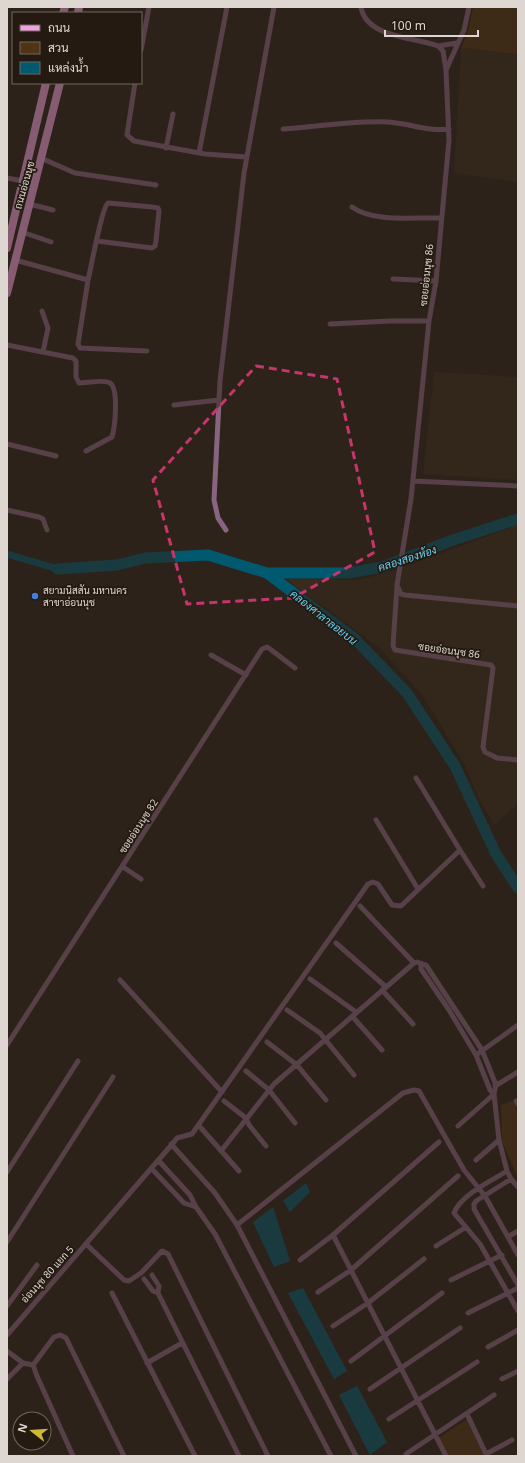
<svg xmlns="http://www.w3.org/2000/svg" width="525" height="1463" viewBox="0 0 525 1463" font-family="'Noto Sans',Sarabun,sans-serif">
<rect width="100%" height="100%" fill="#2d231a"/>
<!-- built -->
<path fill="#3a2b1d" d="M461,48L518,54V182L454,173Z
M434,372L518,377V480L423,474Z
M518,525V804L494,825L479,799L465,765L423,696L381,649L286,579L359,580L395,570Z"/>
<!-- green -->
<path fill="#513315" d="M473,7H518V54L461,48L468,31Z
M513,1101L518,1113V1178L502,1141L501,1105Z
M469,1418L488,1456H447L437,1439Z"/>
<!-- water -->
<path fill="#00596e" d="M306,1183L310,1192L290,1212L283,1201Z
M273,1207L290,1261L274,1267L253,1222Z
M303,1288L347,1371L334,1379L288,1293Z
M357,1386L387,1442L370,1455L339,1395Z"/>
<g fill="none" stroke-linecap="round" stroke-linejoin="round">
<!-- canal -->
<path stroke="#00596e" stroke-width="7" d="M7,554L58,569"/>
<!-- river -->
<path stroke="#00596e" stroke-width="11" d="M58,569L117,565L145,558L208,555L267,573L355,639L407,693L455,766L496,854L518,888
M267,573H348L383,567L450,541L518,519"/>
<!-- minor -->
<path stroke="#896481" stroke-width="5" d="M361,7C366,38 415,37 438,46L443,51L446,70
M469,7L464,30L446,70L449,140L436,281L429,321L411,499L397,585L401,594L405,595L518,606
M438,46L457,43
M141,50L149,7
M135,83L127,135L134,141L205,154L246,157
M283,129C318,127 353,120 388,122C409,123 427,132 449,129
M166,148L173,114
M199,153L227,7
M43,159L75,173L156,185
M7,178L23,181
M29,204L53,210
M352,207C374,223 415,217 442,218
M22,232L51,242
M15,260L88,280L78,344L80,348L147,351
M393,279L436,281
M88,280C91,268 102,207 108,203L152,207L158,208L159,211L156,241L155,246L152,248L97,241
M42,311L48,328L43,352
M330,324L390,321H429
M7,345L73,358L76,361V377L79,383C87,383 103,379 110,383C119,389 115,427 112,437L86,451
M174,405L219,400
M7,444L56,456
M413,481L518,486
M7,510L39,517L43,519L47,530
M226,530L218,518L214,500L220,381L244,173L274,7
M397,586L393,646L395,650L491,665L493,668L483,747L485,752L497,758L518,760
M211,655L246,675
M416,778L460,850
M376,820L418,889
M123,867L141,879
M360,906L414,963
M336,943L386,987
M421,964V969L449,1010L476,1055L490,1090L494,1094
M310,979L356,1012
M120,980L222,1092
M382,990L413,1024
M287,1010L320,1033L354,1075
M352,1016L382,1050
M267,1042L297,1065L326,1100
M7,1045L262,649L267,647L270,649L295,668
M476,1055L518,1025
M246,1071L269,1090L295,1123
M495,1086L518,1072
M224,1101L246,1118L249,1125L266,1146
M516,1101L518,1105
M458,1126L494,1094
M201,1128L239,1171
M439,1142L333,1235L446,1456
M171,1144L215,1193L237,1225L403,1093L414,1090L419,1091L464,1170L485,1196L518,1255
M221,1151L274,1084L414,963L417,962L426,965L482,1050L496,1085L494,1094L499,1140L507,1171L511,1179L518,1187
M158,1160L190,1195L196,1207L215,1234L331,1456
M476,1160L499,1140
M151,1168L184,1203L196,1207
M507,1171C491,1181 461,1195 454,1213L480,1244L518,1311
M7,1172L78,1061
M511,1179L476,1201L474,1204V1209L518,1285
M237,1225L356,1456
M511,1235L518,1231
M7,1242L113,1077
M86,1244L124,1280L129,1281L141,1273L162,1251L168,1254L268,1456
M436,1246L466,1227
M300,1260L333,1235
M152,1275L159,1286L158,1293L239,1456
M144,1279L153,1291L158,1293
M451,1280L502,1255
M318,1292L351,1270L458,1176
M112,1293L195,1456
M7,1306L37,1265
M468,1313L518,1288
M333,1326L368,1303L424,1259
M7,1335L174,1142L177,1138L192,1134L368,884L373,882L378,884L392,905L401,906L460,850L483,886
M488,1347L518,1330
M7,1351L23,1363L33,1365L37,1376L73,1456
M351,1361L442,1293
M147,1363L182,1343
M33,1365L54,1337L60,1335L66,1338L124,1456
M7,1379L23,1363
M502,1379L518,1371
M370,1389L460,1328
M467,1414L487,1456
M389,1419L477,1362
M406,1454L494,1395
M486,1454L512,1440"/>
<!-- primary -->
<path stroke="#efa2de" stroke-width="8" d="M63,13L65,7
M78,13L79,7
M7,248L46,83
M7,293L60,83"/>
</g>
<!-- marked area -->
<path d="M0 0H525V1463H0ZM256,366L337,379L375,552L293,598L187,604L153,480Z" fill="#2d231a" fill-opacity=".55" fill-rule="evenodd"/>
<path fill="none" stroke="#c6356d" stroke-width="3" stroke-dasharray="8 5" stroke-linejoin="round" d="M256,366L337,379L375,552L293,598L187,604L153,480Z"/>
<!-- markers -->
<circle fill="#3f7fe0" stroke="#241a11" stroke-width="1.5" cx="35" cy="596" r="4"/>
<g text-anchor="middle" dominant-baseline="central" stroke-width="3.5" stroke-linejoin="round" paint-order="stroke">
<!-- street labels -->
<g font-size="10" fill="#ded7d1" stroke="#241a11">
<text transform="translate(24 185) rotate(-74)">ถนนอ่อนนุช</text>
<text transform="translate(426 275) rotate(-84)">ซอยอ่อนนุช 86</text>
<text transform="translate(449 650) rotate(8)">ซอยอ่อนนุช 86</text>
<text transform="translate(138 826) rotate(-57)">ซอยอ่อนนุช 82</text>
<text transform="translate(47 1274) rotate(-48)">อ่อนนุช 80 แยก 5</text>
</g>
<!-- poi labels -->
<g font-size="10" fill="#ded7d1" stroke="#241a11" text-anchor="start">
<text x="43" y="590">สยามนิสสัน มหานคร<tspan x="43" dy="12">สาขาอ่อนนุช</tspan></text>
</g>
<!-- water labels -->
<g font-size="11" font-style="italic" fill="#65d0f2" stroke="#241a11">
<text transform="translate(407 558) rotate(-18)">คลองสองห้อง</text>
<text transform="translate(324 617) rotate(38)">คลองศาลาลอยบน</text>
</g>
</g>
<!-- border -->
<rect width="525" height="1463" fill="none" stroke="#ded7d1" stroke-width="16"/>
<!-- legend -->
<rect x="12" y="12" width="130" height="72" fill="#241a11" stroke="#6e665e"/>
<rect x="20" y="25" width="20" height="6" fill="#efa2de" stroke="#6e665e"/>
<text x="48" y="32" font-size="12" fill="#ded7d1">ถนน</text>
<rect x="20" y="42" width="20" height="12" fill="#513315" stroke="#6e665e"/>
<text x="48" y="52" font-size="12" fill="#ded7d1">สวน</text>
<rect x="20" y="62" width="20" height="12" fill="#00596e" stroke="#6e665e"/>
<text x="48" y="72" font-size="12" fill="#ded7d1">แหล่งน้ำ</text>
<!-- north arrow -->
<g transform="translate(32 1431) rotate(287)"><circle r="19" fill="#241a11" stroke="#6e665e"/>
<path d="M0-3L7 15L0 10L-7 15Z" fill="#d1b736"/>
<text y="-6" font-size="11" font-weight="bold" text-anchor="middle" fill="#ded7d1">N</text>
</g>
<!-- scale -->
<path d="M385 30v6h93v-6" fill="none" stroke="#ded7d1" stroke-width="2"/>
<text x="391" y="30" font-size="12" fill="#ded7d1" stroke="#241a11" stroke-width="3" paint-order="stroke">100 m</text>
</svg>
